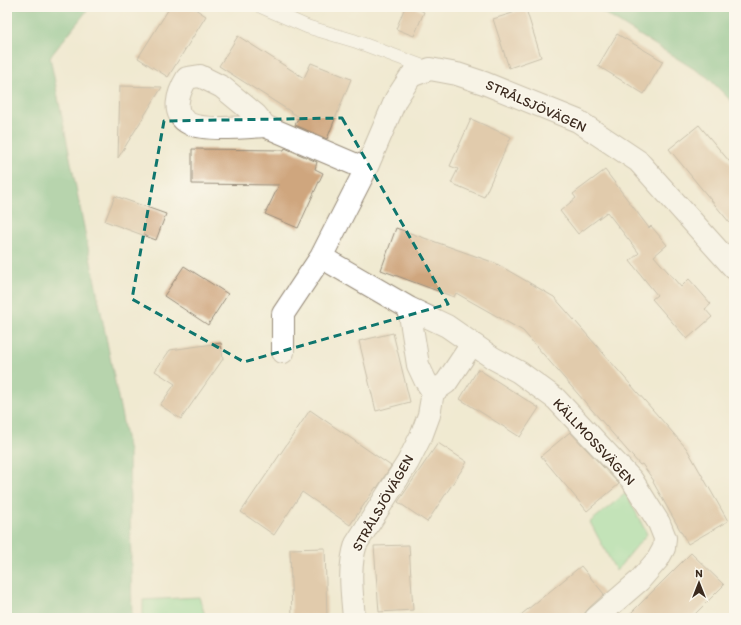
<svg xmlns="http://www.w3.org/2000/svg" width="741" height="625" viewBox="0 0 741 625" font-family="Itim,sans-serif">
<rect width="100%" height="100%" fill="#fbf7ec"/>
<filter id="ink" filterUnits="userSpaceOnUse"><feTurbulence type="fractalNoise" baseFrequency=".025" numOctaves="2"/><feDisplacementMap in="SourceGraphic" scale="8" xChannelSelector="R" yChannelSelector="G"/><feConvolveMatrix kernelMatrix="1 2 1 2 8 2 1 2 1" color-interpolation-filters="sRGB"/></filter>
<filter id="wash" filterUnits="userSpaceOnUse"><feTurbulence type="fractalNoise" baseFrequency=".012" numOctaves="4" result="noise"/><feDisplacementMap in="SourceGraphic" scale="16" xChannelSelector="R" yChannelSelector="G"/><feGaussianBlur stdDeviation="0.9" result="paint"/><feColorMatrix in="noise" values="0 0 0 0 0 0 0 0 0 0 0 0 0 0 0 0 0 1.4 0 .05"/><feComposite in="paint" operator="in"/></filter>
<g filter="url(#wash)">
<rect width="100%" height="100%" fill="#f0ead1"/>
<!-- green -->
<path fill="#8cdb9a" stroke="#64825c" d="M626,493L647,534L616,571L590,522Z
M199,597L206,618H143V600Z"/>
<!-- forest -->
<path fill="#71bb82" stroke="#567250" d="M7,7H90L50,57L129,452L132,618H7Z
M594,7H734V104L707,77Z"/>
<g id="blocks">
<!-- building -->
<path fill="#cfa67e" d="M170,7H192L206,16L168,77L138,58Z
M405,7H414L424,12L414,36L396,29Z
M526,9L541,57L509,68L493,19Z
M617,34L663,61L644,94L598,66Z
M238,36L304,78L311,63L351,79L327,139L295,125L299,117L219,66Z
M120,86L162,87L118,158Z
M471,119L511,137L484,197L451,183L458,169L450,166Z
M699,125L734,167V228L669,149Z
M285,148L317,162L315,169L323,173L298,228L265,214L279,185L192,184V149L284,150Z
M605,170L649,228L651,226L667,245L654,256L681,287L689,279L711,304L705,309L712,317L687,339L652,299L657,295L630,261L639,253L607,212L578,234L560,211L576,198L573,194Z
M115,196L166,214L156,240L105,221Z
M396,228L495,263L554,297L687,449L728,521L688,544L653,482L654,481L642,464L640,465L523,331L456,293L454,297L381,270Z
M184,266L228,294L208,325L164,296Z
M393,333L410,402L376,411L359,341Z
M221,343L223,359L181,419L160,405L175,384L155,371L170,350Z
M478,369L539,408L520,437L460,399Z
M310,410L391,466L377,488L376,487L350,525L302,492L274,535L241,512Z
M570,432L619,484L587,511L541,456Z
M438,443L467,462L427,522L398,502Z
M409,545L413,610L379,612L374,546Z
M325,548L327,618H292L290,549Z
M691,553L724,585L691,618H626Z
M581,566L604,594L588,609L584,614V618H517Z"/>
</g>
</g>
<g filter="url(#ink)">
<use href="#blocks" fill-opacity="0" stroke="#968a78" stroke-width="1"/>
<g fill="none" stroke-linecap="round" stroke-linejoin="round">
<defs>
<path id="service" d="M262,7L308,27L355,41L430,69"/>
<path id="minor" d="M265,126C248,127 205,131 190,124C170,115 178,93 187,78L200,76L222,87L256,115L265,126L366,169
M321,257L409,308L447,326L493,358L519,372L556,399L632,480L659,523L665,538L664,548L658,559L639,581L596,618
M409,308L418,365L425,380L433,392L446,383L472,344
M283,352V314L321,257L366,169L396,99L411,76L430,69L457,74L484,83L578,121L638,161L734,268
M354,618C352,593 348,569 356,544L408,462L422,434L429,415L433,392"/>
</defs>
<!-- service casing -->
<use href="#service" stroke="#968a78" stroke-width="14"/>
<!-- minor casing -->
<use href="#minor" stroke="#968a78" stroke-width="24"/>
<!-- service -->
<use href="#service" stroke="#fff" stroke-width="13"/>
<!-- minor -->
<use href="#minor" stroke="#fff" stroke-width="22"/>
</g>
</g>
<!-- marked area -->
<path d="M0 0H741V625H0ZM342,118L448,304L244,362L132,299L164,121Z" fill="#f0ead1" fill-opacity=".55" fill-rule="evenodd"/>
<path fill="none" stroke="#0f766e" stroke-width="3" stroke-dasharray="8 5" stroke-linejoin="round" d="M342,118L448,304L244,362L132,299L164,121Z"/>
<g text-anchor="middle" dominant-baseline="central" stroke-width="3" stroke-linejoin="round" paint-order="stroke">
<!-- street labels -->
<g font-size="14" fill="#3b2a1e" stroke="#fbf7ec">
<text transform="translate(536 106) rotate(24)">STRÅLSJÖVÄGEN</text>
<text transform="translate(594 442) rotate(47)">KÄLLMOSSVÄGEN</text>
<text transform="translate(383 503) rotate(-60)">STRÅLSJÖVÄGEN</text>
</g>
</g>
<!-- margin -->
<rect width="741" height="625" fill="none" stroke="#fbf7ec" stroke-width="24"/>
<!-- north arrow -->
<g transform="translate(699 583)" stroke="#fbf7ec" stroke-width="3" paint-order="stroke">
<path d="M0-3L7 15L0 10L-7 15Z" fill="#3b2a1e"/>
<text y="-6" font-size="11" font-weight="bold" text-anchor="middle" fill="#3b2a1e">N</text>
</g>
</svg>
